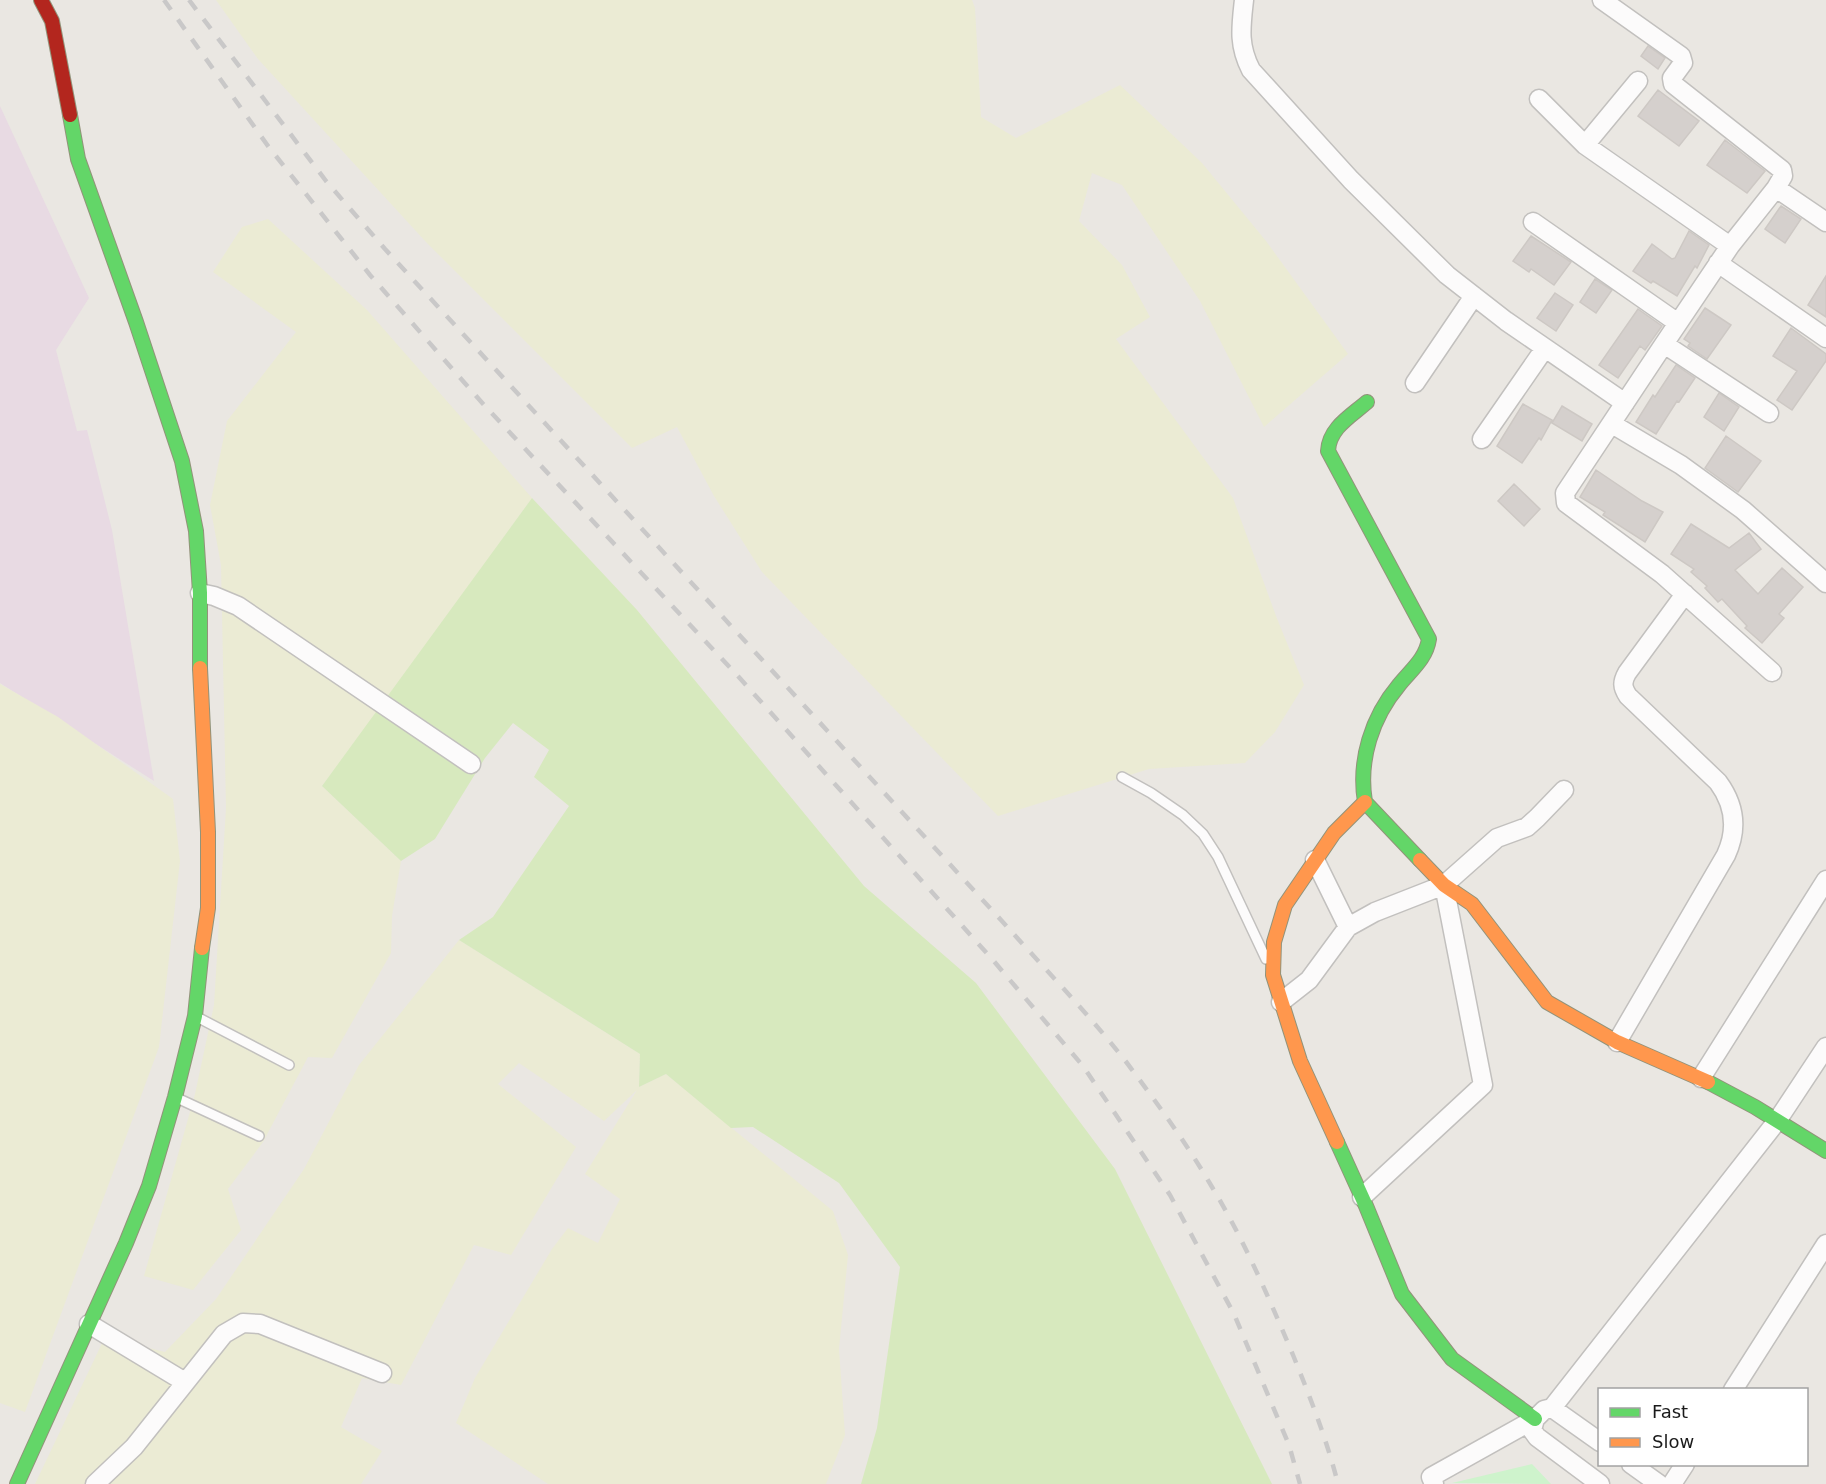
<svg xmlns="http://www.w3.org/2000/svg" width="1826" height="1484" viewBox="0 0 1826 1484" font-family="'DejaVu Sans',sans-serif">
<rect width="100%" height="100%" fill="#eae7e2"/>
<!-- industrial -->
<path fill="#e8dae3" d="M0,106L89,298L56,350L77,431L87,430L112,530L154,781L0,683Z"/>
<!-- farmland -->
<path fill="#ebebd4" d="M216,0H972L975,8L981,117L1016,138L1120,85L1202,163L1266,241L1348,354L1264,427L1200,301L1122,185L1092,173L1079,221L1122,265L1150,317L1116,339L1233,498L1276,616L1304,685L1275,732L1245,763L1149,769L998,816L762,572L714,496L677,427L632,448L426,242L258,59Z
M268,219L367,310L532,498L393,693L322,786L401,861L392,916L391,953L332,1058L308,1057L263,1142L228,1189L241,1230L193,1290L144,1276L195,1094L214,1005L226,808L221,565L210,505L227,421L296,332L213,272L242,227Z
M0,684L58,717L173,799L180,861L159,1047L25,1412L0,1403Z
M459,940L640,1054L639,1087L666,1074L833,1211L848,1255L839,1349L845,1435L826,1484H548L456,1423L475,1378L552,1249L568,1228L598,1243L620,1199L585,1174L637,1090L604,1121L519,1063L498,1084L576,1147L511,1255L474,1245L401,1385L362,1378L341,1427L382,1451L361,1484H35L105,1337L165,1352L216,1299L304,1169L359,1065Z"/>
<!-- grass -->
<path fill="#d7e9be" d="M532,498L637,610L864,886L976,983L1115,1169L1272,1484H861L877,1428L900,1267L839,1183L753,1127L731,1128L666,1074L639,1087L640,1054L459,940L493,917L569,806L534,777L549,750L513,723L485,758L435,839L401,861L322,786Z"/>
<!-- park -->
<path fill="#cef3cc" d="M1532,1464L1551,1484L1452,1483Z"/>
<!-- building -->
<path fill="#d5d0cd" stroke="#cdc8c4" stroke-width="1.5" d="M1648,46L1665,58L1658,69L1641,56Z
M1658,90L1699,121L1679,146L1638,116Z
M1725,140L1765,171L1747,193L1707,165Z
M1781,206L1801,219L1785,243L1765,229Z
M1689,231L1709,245L1697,268L1695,266L1677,296L1653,281L1651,283L1633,271L1652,244L1672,259L1675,258Z
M1531,236L1571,262L1554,285L1531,269L1529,272L1513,261Z
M1826,276V317L1808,305Z
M1595,279L1612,290L1596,313L1580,302Z
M1555,293L1573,305L1556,331L1537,318Z
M1705,308L1731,325L1707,359L1688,346L1690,343L1684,339Z
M1638,309L1662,326L1645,350L1640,346L1618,378L1599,365Z
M1791,328L1826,354V361L1792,410L1777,400L1797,371L1773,356Z
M1676,365L1695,378L1679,402L1677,401L1656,434L1636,422L1653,395L1655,397Z
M1719,393L1739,407L1724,431L1704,417Z
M1523,404L1552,420L1541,440L1539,438L1522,463L1497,446Z
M1562,406L1592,424L1582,441L1552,423Z
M1726,436L1761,461L1738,492L1705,468Z
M1596,470L1642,501L1663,512L1645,542L1603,515L1605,512L1580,497Z
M1514,484L1540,509L1524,526L1498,501Z
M1691,524L1729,548L1749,533L1761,549L1735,570L1758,594L1782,568L1803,587L1779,614L1784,618L1762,643L1745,628L1747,626L1722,599L1718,602L1705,588L1707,586L1691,572L1694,569L1671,554Z"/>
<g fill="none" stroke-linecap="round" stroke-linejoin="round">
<defs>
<path id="lane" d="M1122,777L1151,793L1183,815L1203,834L1218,857L1266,959
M195,1016L289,1065
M177,1098L259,1136"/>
<path id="street" d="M1244,0C1241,27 1238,45 1251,70L1351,180L1447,275L1506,321L1625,403
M1602,0L1681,56L1683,63L1672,78L1673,84L1782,170L1783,176L1776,188
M1539,99L1585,145L1730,246
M1585,145L1638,81
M1533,222L1678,323
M1718,263L1826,338
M1664,344L1565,493L1566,503L1662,574L1772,672
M1415,383L1474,296
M1769,413L1664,344L1730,246L1776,188L1826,222
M1612,424L1681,465L1743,510L1826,583
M1482,439L1545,348
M200,593L214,596L238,606L471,764
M1315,860L1348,927
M1281,1002L1309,980L1348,927L1375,912L1444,885L1497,838L1527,827L1537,818L1564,790
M1617,1042L1726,855C1738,829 1735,805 1718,782L1628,696C1622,687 1622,682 1627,673L1685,594
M1701,1078L1826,880
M1362,1197L1483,1085L1444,885
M89,1324L185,1382
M1733,1390L1826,1244
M1552,1408L1777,1121L1826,1047
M1535,1419L1532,1430L1537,1437L1600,1484
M1631,1464L1659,1484
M95,1484L134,1447L224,1334L243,1323L260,1324L382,1373
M1434,1484L1431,1477L1535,1419L1544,1410L1552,1408L1600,1442
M1672,1484L1685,1464"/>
<path id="fast" d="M70,115L78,159L136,322L182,461L196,531L200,593V668
M1367,402C1351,416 1329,428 1328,451L1429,639C1426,659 1411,670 1399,685C1372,717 1358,760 1365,802L1420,860
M1708,1082L1755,1107L1826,1151
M1337,1142L1366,1206L1402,1294L1452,1359L1535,1419
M17,1484L126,1243L149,1186L175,1097L195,1016L202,948"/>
<path id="slow" d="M200,668L208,832V908L202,948
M1420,860L1444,885L1472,904L1547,1002L1617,1042L1708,1082
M1337,1142L1300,1061L1273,975L1274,942L1285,905L1334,833L1365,802"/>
<path id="jam" d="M41,0L52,21L70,115"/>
</defs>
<!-- lane casing -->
<use href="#lane" stroke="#c2c0be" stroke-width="12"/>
<!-- street casing -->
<use href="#street" stroke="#c2c0be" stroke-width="21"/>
<!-- fast casing -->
<use href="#fast" stroke="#92937a" stroke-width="16"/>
<!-- slow casing -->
<use href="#slow" stroke="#92937a" stroke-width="16"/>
<!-- jam casing -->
<use href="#jam" stroke="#92937a" stroke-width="16"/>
<!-- lane -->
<use href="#lane" stroke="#fcfbfb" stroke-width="9"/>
<!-- street -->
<use href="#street" stroke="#fcfbfb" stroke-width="18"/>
<!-- fast -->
<use href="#fast" stroke="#63d668" stroke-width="14"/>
<!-- slow -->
<use href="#slow" stroke="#ff974d" stroke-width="14"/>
<!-- jam -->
<use href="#jam" stroke="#b3261e" stroke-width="14"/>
<!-- rail -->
<path stroke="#c9c8c8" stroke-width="4.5" stroke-dasharray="12 12" stroke-linecap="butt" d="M164,0L268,146L370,275L484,405L737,675L992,959L1083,1066L1170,1195L1234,1314L1289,1445L1300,1484
M189,0L326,181L385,249L1001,920C1043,967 1088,1013 1127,1063C1157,1103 1187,1144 1212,1187C1244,1240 1269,1298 1293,1355C1310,1397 1327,1440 1338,1484"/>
</g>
<!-- legend -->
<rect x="1598" y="1388" width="210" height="78" fill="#ffffff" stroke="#a3a3a3" stroke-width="1.5"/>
<rect x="1610" y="1408" width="30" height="9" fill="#63d668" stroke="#a3a3a3" stroke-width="1.5"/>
<text x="1652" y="1418" font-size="18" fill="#1a1a1a">Fast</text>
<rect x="1610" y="1438" width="30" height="9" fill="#ff974d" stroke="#a3a3a3" stroke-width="1.5"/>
<text x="1652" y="1448" font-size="18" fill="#1a1a1a">Slow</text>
</svg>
